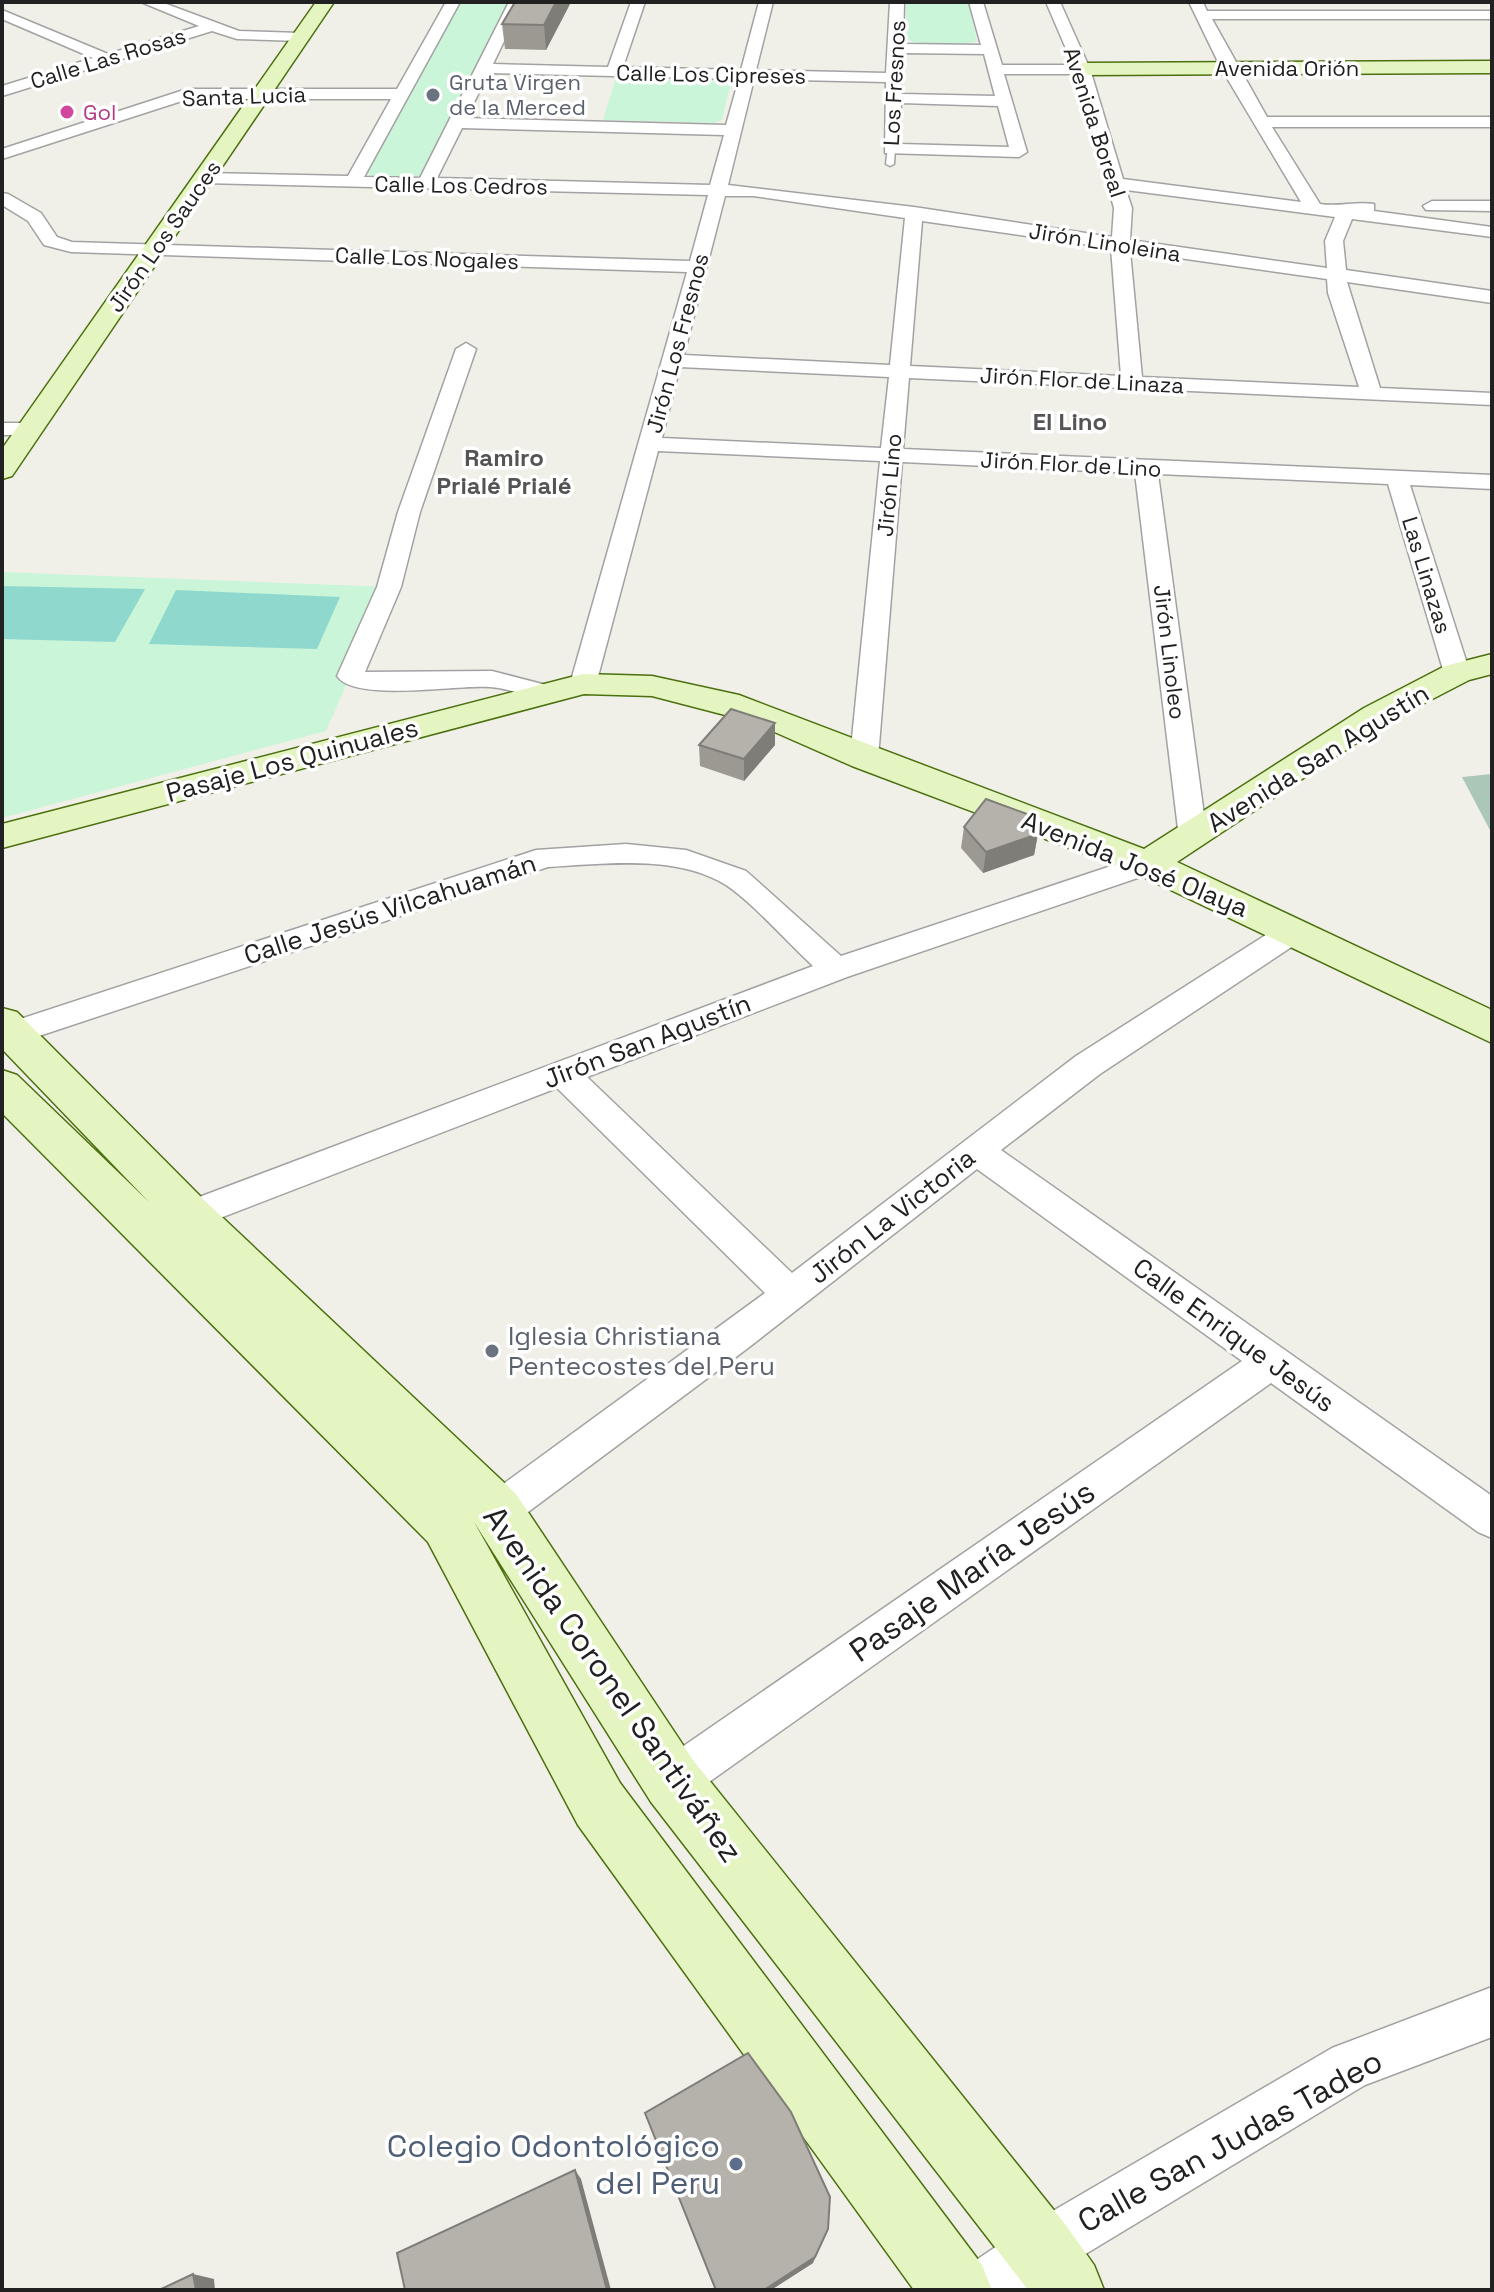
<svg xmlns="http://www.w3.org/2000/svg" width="1494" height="2292" viewBox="0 0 1494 2292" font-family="'Space Grotesk',sans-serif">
<rect width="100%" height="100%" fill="#f0f0e8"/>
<!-- cemetery -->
<path fill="#abc7b7" d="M1492,774V834L1462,777Z"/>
<!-- park -->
<path fill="#caf5d9" d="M460,2H509L424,172L413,180L371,176L366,172Z
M906,2H968L977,41C958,48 925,49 906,39Z
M616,78L719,79L731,82L722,120L713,123L603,120Z
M2,572L389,587L326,731L2,818Z"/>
<!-- pitch -->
<path fill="#8ed8ce" d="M2,586L145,589L115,642L2,639Z
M176,590L340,597L317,649L149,644Z"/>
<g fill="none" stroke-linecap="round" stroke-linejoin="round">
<defs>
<path id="lane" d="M888,147L895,149L894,164L890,166L886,164Z"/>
<path id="street" d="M141,2H161L239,31L300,33L307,37L300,41L237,39L212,31L2,96V86L93,58L2,19V10L108,54L199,26Z
M446,2H460L364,177L420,178L509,2H523L493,64L608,67L631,2H645L623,67L741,70L759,2H773L756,70L886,73L890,2H904L903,44L981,45L969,2H983L1002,65H1073L1046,2H1060L1090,69L1123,179L1301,202L1221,68L1189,2H1203L1207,11H1492V19H1212L1267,117H1492V127H1272L1320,204C1338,207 1357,201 1374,204V211L1492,227V237L1352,219L1343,241L1346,270L1492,291V303L1347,282L1380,388L1492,393V405L909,378L903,449L1492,475V489L1410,485L1470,673L1457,681L1444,673L1388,484L1158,474L1207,837L1203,844H1183L1179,837L1135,473L902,462L878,758L874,764H854L850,758L880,461L658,451L596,684L583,692L574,690L570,684L687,272L71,252L44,245L28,221L2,205V193L8,194L41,213L57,237L72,242L690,261L708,195L203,183L194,178L203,173L348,176L391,99H188L2,159V149L187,89H397ZM902,53L984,54L995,96L901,94ZM489,73L739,79L726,125L466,118ZM1004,74H1076L1114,208L1112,237L914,207L728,185L754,79L886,82L885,153L1019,157L1027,152ZM901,103L998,106L1009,147L899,144ZM462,128L724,135L710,185L437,178ZM1126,190L1335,217L1325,241L1327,268L1130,240L1132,208ZM725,196H753L905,218L890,365L684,355ZM922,221L1111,248L1121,376L910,366ZM1130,251L1327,279L1328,293L1359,387L1142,377ZM680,367L889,377L881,448L662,438Z
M1432,201H1492V211L1426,210L1423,206Z
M466,343L476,349L420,512L401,587L365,672L492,671L554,687L558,693L545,701C527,696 508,688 490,687C458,684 355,703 337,676L377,587L398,512L456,349Z
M2,423H30L41,429L30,435H2Z
M626,844L686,850L746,871L841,956L1138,857L1148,854L1158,857L1163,864L1158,871L847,977L587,1077L792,1273L1076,1056L1283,924L1294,921L1305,924L1309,931L1305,938L1100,1074L1001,1150L1492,1496V1538L1478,1532L1271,1383L688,1797L672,1804L656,1797L649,1781L656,1765L1242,1361L977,1169L748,1348L512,1524L498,1530L484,1524L478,1511L484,1498L765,1293L557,1088L202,1225L172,1240L159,1236L154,1226L159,1216L178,1205L813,966C788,943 753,903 726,885C676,854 603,864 548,867L24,1041L13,1045L2,1041V1025L536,850Z
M1492,1987V2037L1365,2085L1026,2290H952L960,2271L1022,2229L1332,2048Z"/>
<path id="secondary" d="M316,2H334L12,476L2,479V449Z
M1492,61V73L1082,75L1072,69L1082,63Z
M1492,654V674L1469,680L1388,722L1177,862L1492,1010V1043L1135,873L852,766L752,722L652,696L584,694L2,848V824L583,674L652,676L739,695L1144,849L1364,708L1445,666Z
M2,1008L17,1012L206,1202L516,1494L693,1760L1065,2224L1094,2265L1104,2290H1028L651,1802L474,1522L620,1783L982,2265L992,2290H914L578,1825L428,1542L2,1113V1070L17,1075L149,1202L2,1049Z"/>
</defs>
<!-- lane casing -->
<use href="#lane" stroke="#a2a2a2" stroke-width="3"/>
<!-- street casing -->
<use href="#street" stroke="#a2a2a2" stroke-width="3"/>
<!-- secondary casing -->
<use href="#secondary" stroke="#4c700f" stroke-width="3"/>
<!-- lane -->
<use href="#lane" fill="#fff" fill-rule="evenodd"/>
<!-- street -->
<use href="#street" fill="#fff" fill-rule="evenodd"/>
<!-- secondary -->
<use href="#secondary" fill="#e5f5c2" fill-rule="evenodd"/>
</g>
<!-- wall -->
<path fill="#9c9993" d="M571,2L546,50L505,49L502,24Z
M775,723V745L744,781L700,766L699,745Z
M964,827L1038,834L1034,855L983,873L961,848Z
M645,2113L813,2263L771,2290H715Z"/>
<!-- shaded-wall -->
<path fill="#7f7d78" d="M556,2H571L546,50L544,25Z
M775,723V745L744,781V759Z
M1038,834L1034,855L983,873L986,852Z
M575,2170L581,2179L611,2290H607Z
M828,2229L813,2263L771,2290H764Z
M193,2274L214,2279L215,2290H196Z"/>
<!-- building -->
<path fill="#b5b2ab" stroke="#7f7d78" stroke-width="2" d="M515,2H556L544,25L502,24Z
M731,709L775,723L744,759L699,745Z
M986,799L1038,818V834L986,852L964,827Z
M748,2053L791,2112L830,2197L828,2229L815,2257L764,2290H716L645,2113Z
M575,2170L607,2290H405L397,2253Z
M193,2274L196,2290H159Z"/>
<!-- markers -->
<g fill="#6b7280" stroke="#fff" stroke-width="3">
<circle cx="433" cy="95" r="8"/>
<circle cx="492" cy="1351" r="8"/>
</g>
<circle fill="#d1479c" stroke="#fff" stroke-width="3" cx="67" cy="112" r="8"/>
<circle fill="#5c6f8a" stroke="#fff" stroke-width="3" cx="736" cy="2164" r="8"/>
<g text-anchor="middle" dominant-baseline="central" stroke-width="7" stroke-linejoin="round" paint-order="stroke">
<!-- far-street labels -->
<g font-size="22" fill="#212121" stroke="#fff">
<text transform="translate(108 58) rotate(-17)">Calle Las Rosas</text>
<text x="1287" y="68">Avenida Orión</text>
<text transform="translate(711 74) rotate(1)">Calle Los Cipreses</text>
<text transform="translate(894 83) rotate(-87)">Los Fresnos</text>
<text transform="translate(244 96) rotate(-2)">Santa Lucia</text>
<text transform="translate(1095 122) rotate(72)">Avenida Boreal</text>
<text transform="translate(461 185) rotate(1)">Calle Los Cedros</text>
<text transform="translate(164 236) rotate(-55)">Jirón Los Sauces</text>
<text transform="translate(1105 242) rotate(9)">Jirón Linoleina</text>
<text transform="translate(427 258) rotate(2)">Calle Los Nogales</text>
<text transform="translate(677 343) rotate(-75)">Jirón Los Fresnos</text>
<text transform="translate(1082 380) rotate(3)">Jirón Flor de Linaza</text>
<text transform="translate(1071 464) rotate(3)">Jirón Flor de Lino</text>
<text transform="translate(889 485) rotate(-85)">Jirón Lino</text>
<text transform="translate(1427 575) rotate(73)">Las Linazas</text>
<text transform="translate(1170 652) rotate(83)">Jirón Linoleo</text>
</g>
<!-- far-worship labels -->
<g font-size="22" fill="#5b616d" stroke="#fff" text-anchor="start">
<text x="449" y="82">Gruta Virgen<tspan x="449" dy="25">de la Merced</tspan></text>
</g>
<!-- far-hotel labels -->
<g font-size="22" fill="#b23c85" stroke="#fff" text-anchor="start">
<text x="83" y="112">Gol</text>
</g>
<!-- far-neighbourhood labels -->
<g font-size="24" font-weight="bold" fill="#545454" stroke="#fff">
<text x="1070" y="421">El Lino</text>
<text x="504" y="457">Ramiro<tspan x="504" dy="28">Prialé Prialé</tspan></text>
</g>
<!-- street labels -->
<g font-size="26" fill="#212121" stroke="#fff">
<text transform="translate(1318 758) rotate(-32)">Avenida San Agustín</text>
<text transform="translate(292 760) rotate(-15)">Pasaje Los Quinuales</text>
<text transform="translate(1135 864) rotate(22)">Avenida José Olaya</text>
<text transform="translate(390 909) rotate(-18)">Calle Jesús Vilcahuamán</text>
<text transform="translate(647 1041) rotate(-21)">Jirón San Agustín</text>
<text transform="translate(892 1216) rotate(-38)">Jirón La Victoria</text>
<text transform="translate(1234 1335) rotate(36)">Calle Enrique Jesús</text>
</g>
<!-- worship labels -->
<g font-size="26" fill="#5b616d" stroke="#fff" text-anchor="start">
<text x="508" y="1336">Iglesia Christiana<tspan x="508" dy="30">Pentecostes del Peru</tspan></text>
</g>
<!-- near-street labels -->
<g font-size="32" fill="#212121" stroke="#fff">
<text transform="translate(972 1571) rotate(-35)">Pasaje María Jesús</text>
<text transform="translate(613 1684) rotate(55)">Avenida Coronel Santiváñez</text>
<text transform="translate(1230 2141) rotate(-29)">Calle San Judas Tadeo</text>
</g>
<!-- near-service labels -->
<g font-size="32" fill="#4e5e75" stroke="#fff" text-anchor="end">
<text x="720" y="2146">Colegio Odontológico<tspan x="720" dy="37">del Peru</tspan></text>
</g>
</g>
<!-- border -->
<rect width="1494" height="2292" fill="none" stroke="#212121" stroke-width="8"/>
</svg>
